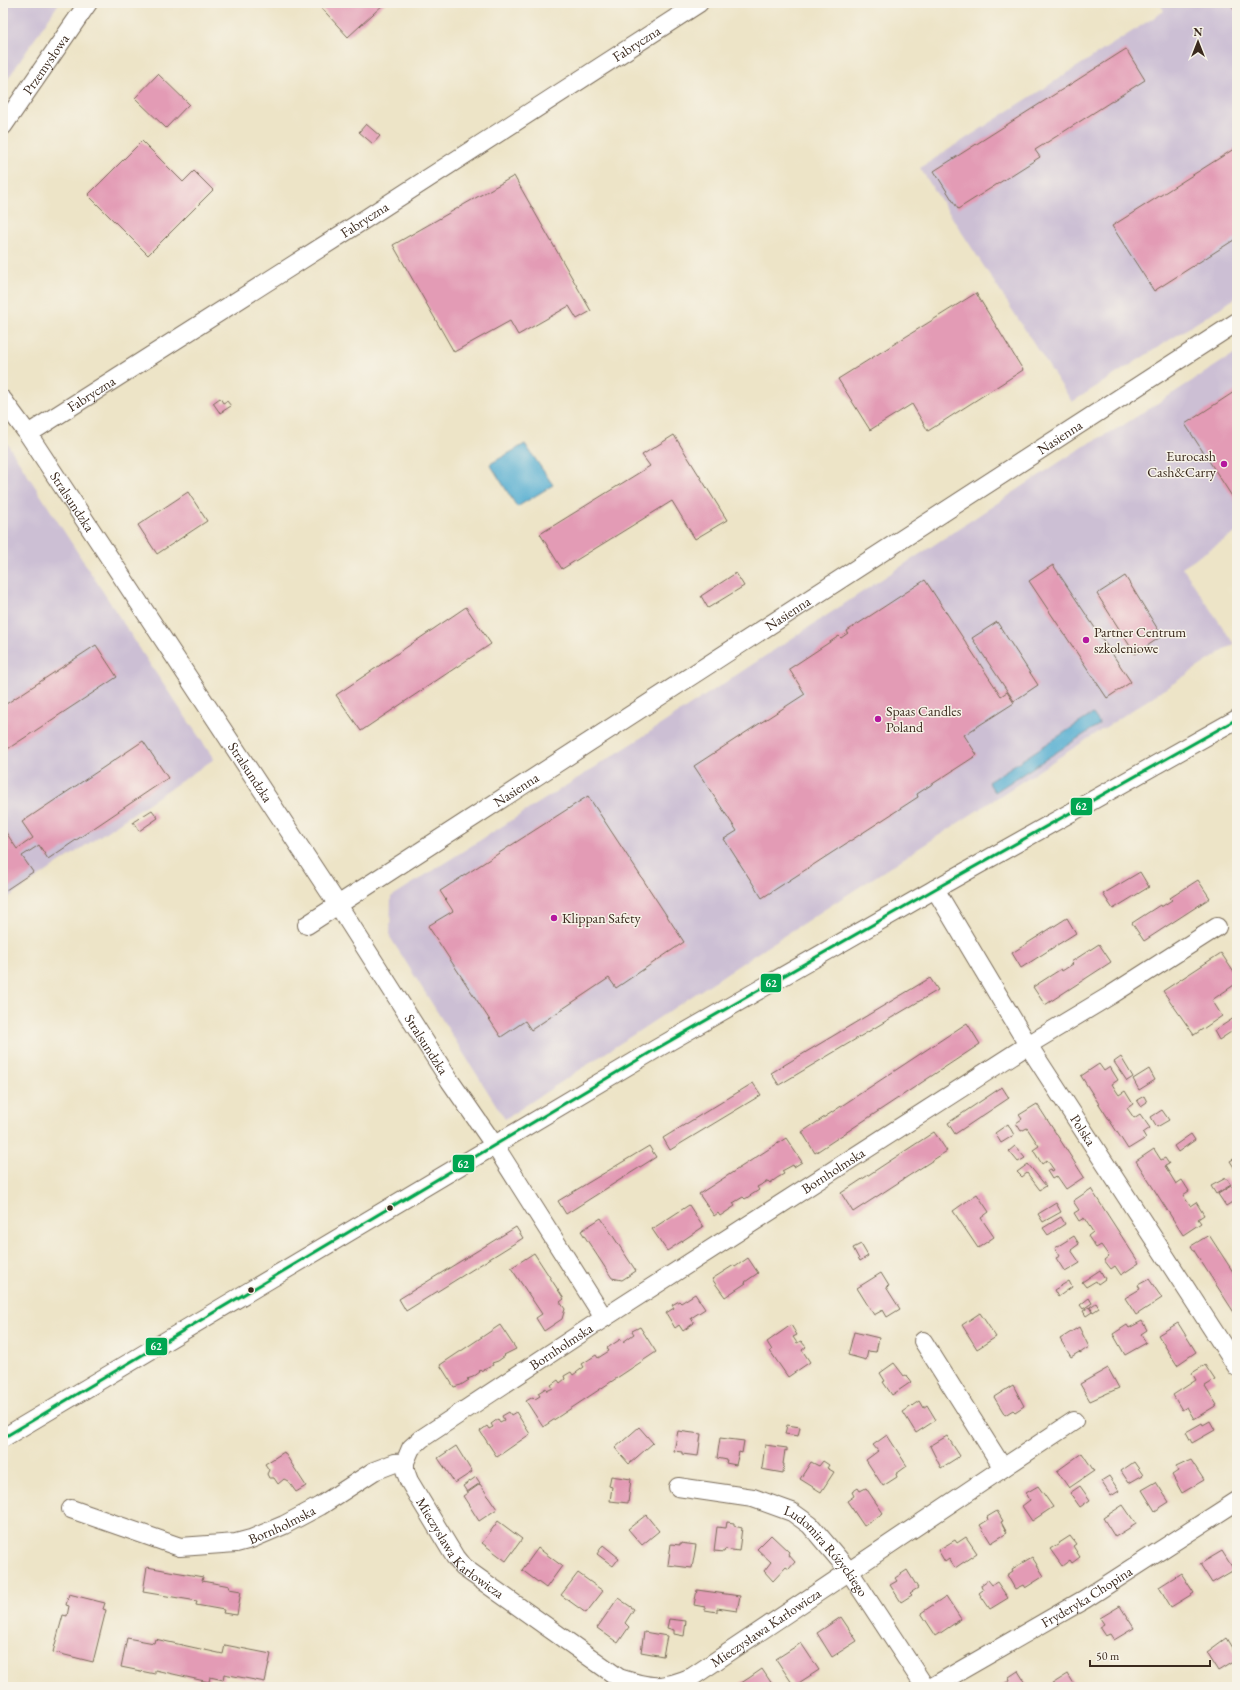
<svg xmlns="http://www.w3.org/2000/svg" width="1240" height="1690" viewBox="0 0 1240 1690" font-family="'EB Garamond',serif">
<rect width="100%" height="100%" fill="#f7f3e8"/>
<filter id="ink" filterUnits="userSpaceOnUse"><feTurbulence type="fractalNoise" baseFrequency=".025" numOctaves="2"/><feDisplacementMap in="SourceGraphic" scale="8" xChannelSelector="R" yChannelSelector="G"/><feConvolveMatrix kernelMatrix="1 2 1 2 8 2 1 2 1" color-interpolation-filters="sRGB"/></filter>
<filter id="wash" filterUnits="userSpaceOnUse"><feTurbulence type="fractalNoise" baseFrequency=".012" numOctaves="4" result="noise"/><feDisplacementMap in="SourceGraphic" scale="16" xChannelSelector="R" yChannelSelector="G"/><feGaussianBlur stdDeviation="0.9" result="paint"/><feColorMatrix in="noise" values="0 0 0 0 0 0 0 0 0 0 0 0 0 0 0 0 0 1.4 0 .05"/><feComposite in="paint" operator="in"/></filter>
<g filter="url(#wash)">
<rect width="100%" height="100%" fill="#ede4c7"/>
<!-- industrial -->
<path fill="#ccbfd4" d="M3,3H59L3,86Z
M1160,3H1237V297L1072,402L920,168L1164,11Z
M1237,352V532L1182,567L1234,644L762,950L505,1119L390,937L391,897L630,745L1084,446L1122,426Z
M3,437L151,666L214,759L3,901Z"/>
<!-- water -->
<path fill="#53add1" stroke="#476c78" d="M525,444L553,485L517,507L490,464Z
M1093,714L1100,724L995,792L988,782Z"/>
<g id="blocks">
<!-- building -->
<path fill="#e39bb5" d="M317,3H385L348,37Z
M1230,3H1237V14Z
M1126,49L1145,80L1035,150L1040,157L958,209L934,171Z
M158,74L189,104L166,128L135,98Z
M366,124L380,136L373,144L359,132Z
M142,141L183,182L194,171L213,190L148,255L88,195Z
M1237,147V238L1154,291L1112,226Z
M514,176L591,311L577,319L569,306L518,335L510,321L454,352L393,245Z
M976,293L1023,370L928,431L912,404L870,430L838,379Z
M1237,390V504L1185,424Z
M220,398L223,403L227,401L231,406L220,413L213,403Z
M674,435L727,520L695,539L672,501L562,569L540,534L650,466L642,455Z
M188,492L207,521L157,554L138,525Z
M1053,565L1131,682L1107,698L1029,581Z
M736,573L744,586L708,608L701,596Z
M1125,576L1162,636L1135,654L1097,594Z
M925,580L1001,696L1007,692L1014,703L964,735L977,755L917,794L918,797L762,898L724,839L737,831L694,766L805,694L789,669L839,636L841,638L848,633L847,631Z
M466,607L491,644L361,731L336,695Z
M997,622L1038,685L1014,701L972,638Z
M96,645L117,677L3,752V706Z
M143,741L168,778L48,859L39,845L22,856L33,872L3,892V828L17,849L33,838L22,822Z
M588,796L684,942L616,988L609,978L531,1030L525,1021L501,1037L428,926L453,911L440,891Z
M152,810L158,818L139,831L133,822Z
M1140,872L1149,887L1113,909L1103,894Z
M1198,880L1210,898L1144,941L1132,923L1160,905L1161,907L1172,900L1170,898Z
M1067,918L1076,933L1021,968L1012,953Z
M1099,944L1111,962L1045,1005L1033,987L1061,969L1062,971L1073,964L1071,962Z
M1221,953L1237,977V983L1212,1000L1222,1016L1194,1035L1163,991Z
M930,978L938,990L779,1085L771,1073Z
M1237,1016V1028L1219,1040L1214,1031Z
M967,1023L980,1044L815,1153L802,1132Z
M1121,1057L1133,1077L1127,1081L1114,1062Z
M1099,1064L1104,1071L1110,1067L1118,1080L1112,1084L1115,1089L1119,1095L1125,1091L1133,1104L1127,1108L1134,1118L1140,1114L1150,1128L1143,1133L1146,1138L1128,1149L1081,1076Z
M1149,1069L1155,1080L1139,1090L1133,1079Z
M753,1083L761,1095L670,1150L663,1138Z
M1002,1087L1009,1098L955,1134L948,1123Z
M1144,1096L1147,1102L1141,1106L1137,1100Z
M1037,1104L1084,1177L1066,1189L1057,1176L1052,1179L1047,1171L1051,1169L1052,1171L1054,1170L1047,1160L1042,1164L1033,1150L1039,1146L1027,1128L1021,1131L1016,1123L1022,1119L1019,1115Z
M1162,1110L1169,1120L1157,1127L1151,1117Z
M1008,1124L1014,1135L1001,1143L995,1133Z
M934,1132L947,1151L853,1212L841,1193Z
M1191,1134L1195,1140L1178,1152L1174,1146Z
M786,1138L802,1162L794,1167L793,1165L782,1171L784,1174L777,1178L770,1183L768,1181L757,1187L759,1190L745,1199L743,1197L733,1203L735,1206L720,1216L718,1213L714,1216L699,1194Z
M649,1146L656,1157L566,1214L558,1201Z
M1015,1146L1025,1158L1018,1162L1009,1151Z
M1154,1149L1161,1160L1165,1158L1169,1164L1165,1166L1176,1184L1182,1180L1189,1191L1183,1195L1190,1206L1196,1202L1204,1215L1198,1219L1201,1223L1183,1235L1136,1161Z
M1237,1157V1172L1230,1161Z
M1028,1164L1046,1186L1040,1190L1027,1173L1022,1177L1017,1172Z
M1226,1178L1231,1185L1216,1194L1211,1186Z
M1231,1186L1237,1195V1199L1226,1206L1218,1194Z
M1091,1189L1139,1263L1121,1275L1115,1266L1111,1269L1104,1260L1109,1256L1101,1245L1096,1248L1088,1236L1093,1232L1084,1218L1079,1221L1074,1213L1079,1210L1073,1201Z
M977,1194L989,1212L981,1218L994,1237L978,1248L953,1211Z
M1056,1203L1061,1212L1043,1222L1038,1214Z
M689,1205L703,1227L667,1251L652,1229Z
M1061,1217L1065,1224L1048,1235L1043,1228Z
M601,1218L636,1271L622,1280L612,1278L581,1231Z
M516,1227L523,1238L406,1311L399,1299Z
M1209,1235L1237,1278V1317L1191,1246Z
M1074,1236L1079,1244L1071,1250L1080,1263L1065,1272L1056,1258L1060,1256L1055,1248Z
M861,1244L868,1256L860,1261L853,1248Z
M534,1253L564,1299L560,1302L565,1309L562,1319L544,1331L536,1318L542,1314L511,1268Z
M748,1258L758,1273L745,1282L746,1283L725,1297L712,1279L734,1265L735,1267Z
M1100,1270L1105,1279L1098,1284L1096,1281L1086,1287L1082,1282Z
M881,1273L889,1286L886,1287L900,1309L887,1317L883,1310L874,1315L857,1288Z
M1149,1279L1162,1298L1136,1315L1125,1298L1140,1289L1138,1285Z
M1069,1281L1072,1287L1058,1297L1054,1290Z
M695,1294L705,1309L691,1318L694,1323L683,1331L679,1325L675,1328L666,1313L674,1308L672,1305L679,1301L681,1303Z
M1089,1298L1092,1303L1083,1309L1080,1305Z
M1096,1303L1099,1308L1093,1312L1090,1307Z
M1089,1307L1092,1312L1086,1316L1083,1311Z
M980,1313L996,1337L977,1349L962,1325Z
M1142,1321L1147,1330L1141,1334L1146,1343L1125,1355L1113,1334L1127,1325L1129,1328Z
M1178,1323L1196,1352L1177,1365L1158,1335Z
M500,1325L516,1349L504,1355L505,1356L498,1361L492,1363L493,1365L486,1369L479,1371L480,1372L473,1377L467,1379L469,1380L461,1385L454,1387L440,1365Z
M791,1325L797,1335L793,1337L797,1343L801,1341L806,1347L802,1350L810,1362L788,1377L770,1351L772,1350L767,1342Z
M640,1327L656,1352L543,1427L526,1401L533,1397L535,1399L540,1396L538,1393L546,1388L547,1391L553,1388L551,1385L558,1380L560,1383L565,1379L564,1376L571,1372L573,1375L584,1367L582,1364L596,1355L598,1358L609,1351L607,1348L621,1339L623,1342L634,1334L632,1331Z
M1079,1327L1089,1347L1080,1353L1079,1352L1071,1357L1060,1339Z
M854,1332L879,1338L876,1352L868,1351L866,1360L848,1355Z
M894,1363L904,1376L906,1375L911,1382L892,1395L883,1382L885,1381L880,1373Z
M1205,1365L1215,1380L1205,1386L1217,1405L1194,1419L1187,1407L1182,1410L1173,1395L1196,1380L1192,1373Z
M1108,1368L1119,1388L1090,1401L1080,1384Z
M1013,1385L1024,1406L1015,1412L1013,1410L1005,1415L994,1397Z
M919,1401L923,1408L927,1405L936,1420L916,1433L903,1412Z
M509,1412L511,1415L516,1412L530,1434L497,1457L480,1431L487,1426L489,1429L493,1427L491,1424L498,1419L500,1422L504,1420L502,1416Z
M1210,1421L1215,1430L1192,1443L1186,1432L1202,1423L1203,1425Z
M787,1425L800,1427L798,1436L785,1434Z
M639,1427L653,1443L629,1464L615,1448Z
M678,1431L701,1434L698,1456L682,1454V1452L674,1451Z
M887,1435L907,1466L896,1474L897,1477L883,1486L866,1460L878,1451L873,1445Z
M947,1436L960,1456L941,1468L930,1446Z
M720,1438L744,1441L742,1453L739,1452L736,1465L726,1463L727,1460L717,1458Z
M765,1445L787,1448V1451L785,1450L783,1464H784L783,1473L761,1469L762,1468Z
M456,1446L472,1472L455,1483L438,1458Z
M284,1452L306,1486L296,1492L288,1481L284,1479L278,1484L274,1478H269L267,1474L269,1470L265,1464Z
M1082,1453L1094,1471L1069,1488L1057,1471Z
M1191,1460L1204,1480L1182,1493L1172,1475L1178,1471L1176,1467Z
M823,1461L829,1465L827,1468L834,1472L821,1492L800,1479L811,1462L819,1466Z
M1134,1462L1143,1475L1129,1483L1121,1471Z
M611,1476L631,1479L628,1503L610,1501L612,1487L609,1486Z
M1109,1476L1119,1491L1111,1496L1101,1481Z
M476,1477L480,1483L467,1492L463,1486Z
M1156,1482L1169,1502L1155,1511L1142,1490Z
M480,1484L497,1509L479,1521L463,1496Z
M1038,1486L1053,1507L1032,1521L1022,1506L1030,1500L1026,1493Z
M1080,1486L1090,1500L1080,1507L1070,1493Z
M858,1488L860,1491L866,1488L883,1513L864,1526L847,1501L854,1496L852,1492Z
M1123,1505L1136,1524L1115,1537L1103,1518Z
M997,1511L1003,1521L1001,1522L1007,1533L991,1543L980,1525L988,1520L987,1517Z
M646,1515L659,1531L642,1545L628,1529Z
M498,1521L522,1539L506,1561L482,1543Z
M727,1522L734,1523V1526L742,1528L739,1551L725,1549L724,1552L714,1551L717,1527L726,1528Z
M771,1535L789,1552L788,1554L795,1562L789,1569L786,1567L773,1581L764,1571L771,1562L757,1549Z
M1070,1536L1076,1544L1073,1546L1080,1557L1072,1563L1070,1560L1062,1566L1050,1549Z
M966,1537L977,1553L955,1568L949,1559L945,1562L938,1550L955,1540L957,1543Z
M680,1543L696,1545L692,1568L668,1565L671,1544L680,1545Z
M603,1545L619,1558L613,1566L597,1554Z
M538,1548L562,1566L546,1588L522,1570Z
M1222,1551L1234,1570L1212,1583L1200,1564Z
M1032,1557L1044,1576L1025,1588L1023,1585L1015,1589L1007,1575L1013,1571L1012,1569Z
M147,1567L203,1577L202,1581L230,1586L229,1589L241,1591L237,1615L223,1613L224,1610L196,1605L197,1601L143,1592Z
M907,1570L918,1588L910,1593L912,1595L901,1602L890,1585L897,1581L895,1578Z
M578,1573L603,1591L586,1613L561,1595Z
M1181,1573L1194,1593L1171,1607L1159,1587Z
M988,1580L992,1585L997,1582L1008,1598L990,1609L979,1593L983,1590L981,1585Z
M697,1590L740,1596L737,1611L717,1608V1612L705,1610V1607L694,1605Z
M69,1594L105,1603L103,1609L106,1610L93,1662L53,1652L63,1615L67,1616L69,1606L66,1605Z
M946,1596L961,1619L936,1636L921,1613Z
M618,1598L634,1609L625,1623L629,1627L618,1643L597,1628Z
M1120,1606L1134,1628L1114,1640L1110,1634L1105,1636L1099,1627L1104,1624L1100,1618Z
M841,1617L857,1641L832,1657L817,1633Z
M669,1619L686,1621L684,1636L674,1634V1630L667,1628Z
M644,1632L667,1636L663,1656L641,1652Z
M127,1638L154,1643L155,1639L223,1654L225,1645L271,1654L265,1682L224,1674L223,1680L210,1677L209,1682L155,1670V1674L121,1667Z
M1226,1638L1237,1656V1660L1219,1671L1207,1652Z
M801,1643L819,1670L794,1686L776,1659Z
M762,1669L774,1687H735L749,1678Z
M1018,1671L1028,1687H999L1010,1680L1009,1677Z
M1068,1674L1076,1687H1050L1049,1686Z"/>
</g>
</g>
<g filter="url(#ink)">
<use href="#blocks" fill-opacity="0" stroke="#796b59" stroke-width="1"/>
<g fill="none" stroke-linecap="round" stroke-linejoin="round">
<defs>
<g id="minor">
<path id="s1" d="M3,126L88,3"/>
<path id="s2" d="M3,400L28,434L338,905L450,1081L495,1146L604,1318"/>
<path id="s3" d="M28,434L342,234L699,3"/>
<path id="s4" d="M935,889L1028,1045L1237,1367"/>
<path id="s5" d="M307,925L1237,322"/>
<path d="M923,1341L1003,1468"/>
<path d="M3,1438L656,1049L935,889L1237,719"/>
<path id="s6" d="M405,1462V1470L409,1481L455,1557L463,1567L619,1678C650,1688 662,1690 692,1677L1003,1468L1074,1421"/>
<path id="s7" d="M678,1487L753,1498L792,1512L810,1525L849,1571L925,1687"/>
<path id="s8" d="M71,1509L180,1547L236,1543L251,1539L284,1525L320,1506L374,1471L395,1463L405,1462L411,1448L421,1439L604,1318L1028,1045L1111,995L1217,927"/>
<path id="s9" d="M932,1687L1085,1599L1237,1501"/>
</g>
</defs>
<!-- minor casing -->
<use href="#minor" stroke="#796b59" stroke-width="20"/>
<!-- minor -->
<use href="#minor" stroke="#fff" stroke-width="18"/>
<defs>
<path id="bus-1" d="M3,1438L656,1049L935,889L1237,719"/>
</defs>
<!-- bus-1 casing -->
<use href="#bus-1" stroke="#f7f3e8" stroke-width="6"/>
<!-- bus-1 -->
<use href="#bus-1" stroke="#00a651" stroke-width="3"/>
</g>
</g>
<!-- markers -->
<g fill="#b5179e" stroke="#f7f3e8" stroke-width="1.5">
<circle cx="1224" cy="464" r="4"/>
<circle cx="1086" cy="640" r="4"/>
<circle cx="878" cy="719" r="4"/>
<circle cx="554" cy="918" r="4"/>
</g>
<g fill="#3b2a1e" stroke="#f7f3e8" stroke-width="1.5">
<circle cx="390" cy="1208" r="3.5"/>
<circle cx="251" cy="1290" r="3.5"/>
</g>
<g text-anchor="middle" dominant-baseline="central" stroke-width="3" stroke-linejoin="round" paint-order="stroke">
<!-- street labels -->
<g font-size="14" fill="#3b2a1e" stroke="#f7f3e8">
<text stroke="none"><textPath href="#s3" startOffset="723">Fabryczna</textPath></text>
<text stroke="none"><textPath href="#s1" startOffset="75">Przemysłowa</textPath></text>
<text stroke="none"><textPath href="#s3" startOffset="399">Fabryczna</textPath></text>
<text stroke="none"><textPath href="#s3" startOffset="75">Fabryczna</textPath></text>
<text stroke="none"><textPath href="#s5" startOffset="897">Nasienna</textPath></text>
<text stroke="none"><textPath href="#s2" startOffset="123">Stralsundzka</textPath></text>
<text stroke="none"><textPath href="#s5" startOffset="573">Nasienna</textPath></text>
<text stroke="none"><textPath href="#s2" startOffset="447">Stralsundzka</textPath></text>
<text stroke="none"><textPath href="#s5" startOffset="249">Nasienna</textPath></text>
<text stroke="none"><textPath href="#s2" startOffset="771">Stralsundzka</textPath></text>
<text stroke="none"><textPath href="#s4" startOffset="283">Polska</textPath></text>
<text stroke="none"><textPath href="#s8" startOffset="881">Bornholmska</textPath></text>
<text stroke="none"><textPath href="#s8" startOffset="557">Bornholmska</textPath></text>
<text stroke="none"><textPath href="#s8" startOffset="221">Bornholmska</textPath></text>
<text stroke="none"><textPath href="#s6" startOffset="105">Mieczysława Karłowicza</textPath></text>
<text stroke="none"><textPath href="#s7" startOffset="169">Ludomira Różyckiego</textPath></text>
<text stroke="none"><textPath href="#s9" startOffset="179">Fryderyka Chopina</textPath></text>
<text stroke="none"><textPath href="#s6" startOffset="477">Mieczysława Karłowicza</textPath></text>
</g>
<!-- poi labels -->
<g font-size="14" fill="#3b2a1e" stroke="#f7f3e8" text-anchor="start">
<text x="1216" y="456" text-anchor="end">Eurocash<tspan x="1216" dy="16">Cash&amp;Carry</tspan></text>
<text x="1094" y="632">Partner Centrum<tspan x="1094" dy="16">szkoleniowe</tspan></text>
<text x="886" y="711">Spaas Candles<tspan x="886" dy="16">Poland</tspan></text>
<text x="562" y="918">Klippan Safety</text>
</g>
</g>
<g stroke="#f7f3e8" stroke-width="1.5">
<rect x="1070" y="797" width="23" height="19" rx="4" fill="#00a651"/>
<rect x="760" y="973" width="22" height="20" rx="4" fill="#00a651"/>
<rect x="452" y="1154" width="23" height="19" rx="4" fill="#00a651"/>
<rect x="145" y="1337" width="23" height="19" rx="4" fill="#00a651"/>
</g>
<g font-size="11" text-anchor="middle" font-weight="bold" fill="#fff">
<text x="1081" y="810">62</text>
<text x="771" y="987">62</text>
<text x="463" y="1168">62</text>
<text x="156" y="1350">62</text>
</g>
<!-- margin -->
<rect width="1240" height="1690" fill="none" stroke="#f7f3e8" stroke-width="16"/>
<!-- north arrow -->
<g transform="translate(1198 42)" stroke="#f7f3e8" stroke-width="3" paint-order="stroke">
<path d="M0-3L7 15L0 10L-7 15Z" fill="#3b2a1e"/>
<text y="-6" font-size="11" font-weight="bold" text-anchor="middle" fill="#3b2a1e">N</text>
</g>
<!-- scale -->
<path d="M1090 1660v6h120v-6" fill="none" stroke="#3b2a1e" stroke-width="2"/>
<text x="1096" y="1660" font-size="12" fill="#3b2a1e" stroke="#f7f3e8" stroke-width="3" paint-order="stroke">50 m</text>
</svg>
